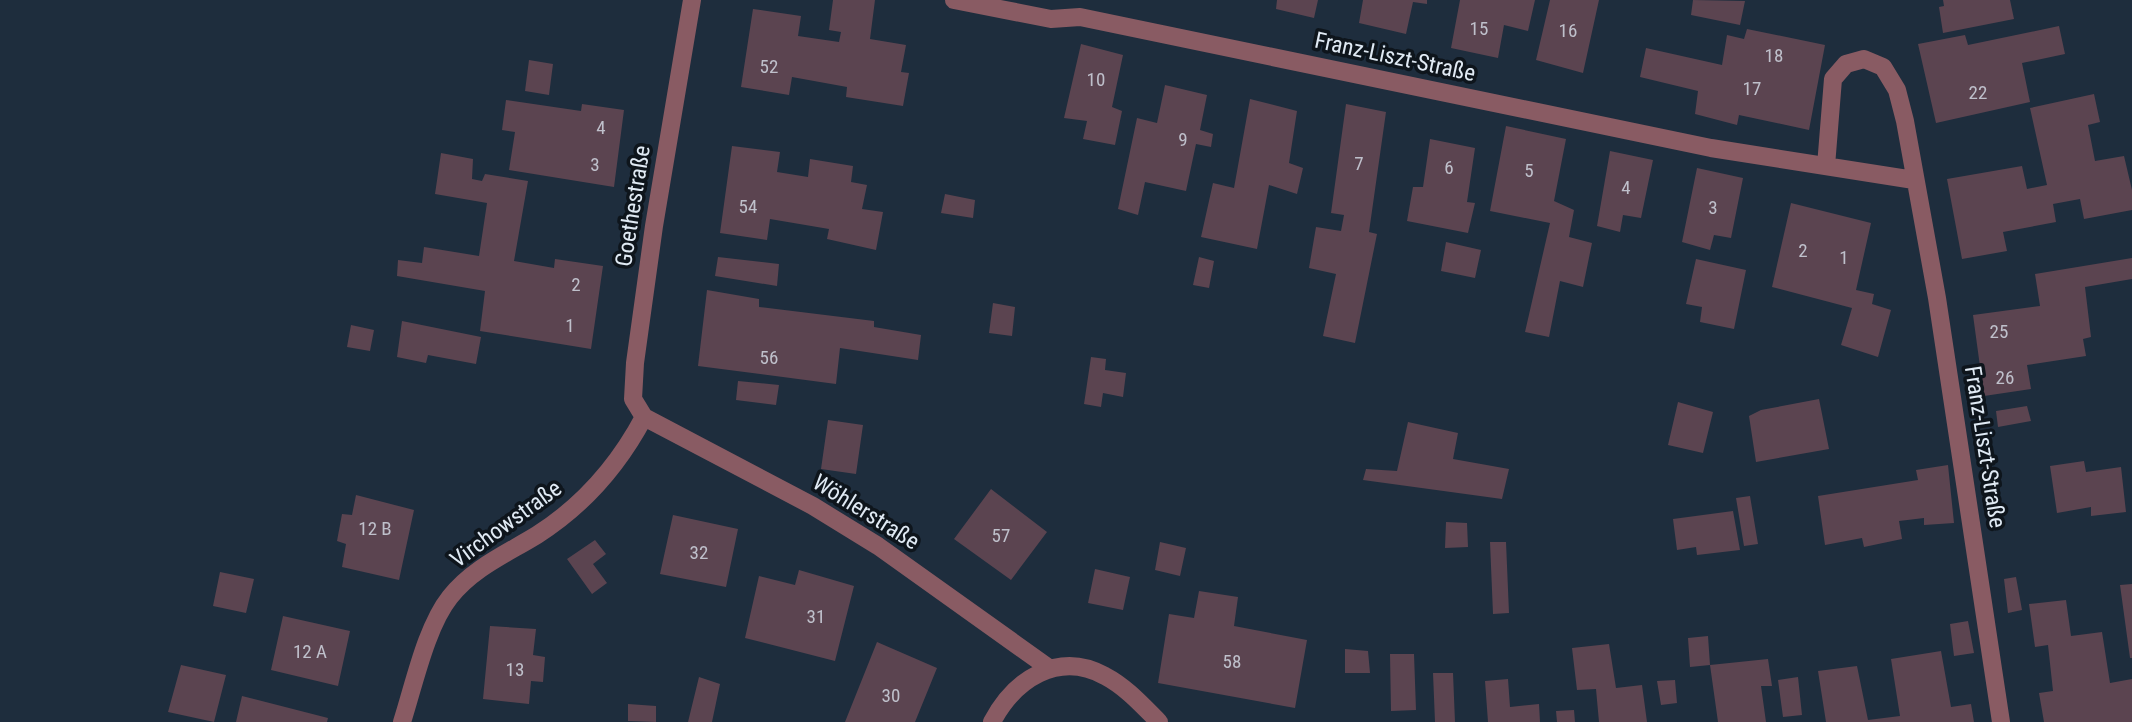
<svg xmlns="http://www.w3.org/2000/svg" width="2132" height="722" viewBox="0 0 2132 722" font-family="'Roboto Condensed',sans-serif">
<rect width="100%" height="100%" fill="#1e2d3d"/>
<!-- building -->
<path fill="#5b4450" d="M833,0H875L870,39L906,45L901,72L909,73L903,106L846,97L847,87L792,77L789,95L741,87L753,9L801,16L798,36L839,42L841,32L829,30Z
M1277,0H1318L1314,18L1276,9Z
M1363,0H1427V4L1413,2L1406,34L1359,23Z
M1460,0H1535L1528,31L1504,25L1498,58L1451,48Z
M1550,0H1599L1583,73L1536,60Z
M1693,0L1745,1L1740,25L1691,15Z
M1943,0H2010L2014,19L1943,33L1939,7L1944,6Z
M2059,26L2065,54L2022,63L2030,102L1936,123L1918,44L1965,35L1968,45Z
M1747,29L1825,45L1809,130L1739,115L1737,125L1695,114L1698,91L1640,77L1646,48L1722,65L1727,35L1744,39Z
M1081,44L1123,55L1112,107L1122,111L1115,145L1083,139L1087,121L1064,118Z
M529,60L553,64L549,95L525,91Z
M1165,85L1207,95L1200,130L1213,134L1211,147L1196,144L1186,191L1145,182L1138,215L1118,209L1137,118L1157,123Z
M2094,94L2100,122L2088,125L2095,161L2124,156L2132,190V210L2084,219L2080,199L2053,204L2056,222L2003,232L2007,251L1962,259L1947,179L2022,166L2027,189L2047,185L2030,108Z
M1250,99L1297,111L1289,163L1303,168L1297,194L1269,185L1257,249L1201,237L1213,183L1234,188Z
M506,100L581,111L582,104L624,110L614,187L509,170L515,132L502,130Z
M1346,104L1386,112L1369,232L1377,234L1355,343L1323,336L1336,274L1309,268L1316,227L1341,231L1344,215L1331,213Z
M1506,126L1566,139L1554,201L1574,210L1569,237L1592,243L1583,287L1560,281L1549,337L1525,332L1550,223L1490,211Z
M1430,139L1475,148L1467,202L1475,203L1468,233L1407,221L1413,187H1423Z
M732,146L780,152L777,172L808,177L810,159L853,166L851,182L867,185L862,209L883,212L876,250L827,239L829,229L770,219L767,240L720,233Z
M1610,151L1653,160L1641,218L1623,215L1620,232L1597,226Z
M441,153L473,159L472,179L482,181L485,174L528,181L514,261L554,268L555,259L603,266L591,349L480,331L485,291L397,276L398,260L422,263L424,247L479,256L487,203L435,194Z
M1697,168L1743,178L1731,238L1714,235L1710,250L1682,242Z
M945,194L975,200L973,218L941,213Z
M1791,203L1871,223L1856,290L1874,294L1872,304L1891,310L1878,357L1841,345L1852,308L1772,287Z
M1446,242L1481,250L1475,278L1441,271Z
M718,257L779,264L777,286L715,276Z
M1199,257L1214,261L1209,288L1193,285Z
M2132,258V279L2085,287L2091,337L2083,339L2086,356L2027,365L2031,389L1984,396L1973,315L2040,306L2035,274Z
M1696,259L1746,270L1734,329L1700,322L1702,307L1686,304Z
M707,290L759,299V307L874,321V327L921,335L918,360L840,348L836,384L698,366Z
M993,303L1015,307L1012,336L989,333Z
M402,321L481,337L476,364L428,355L426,363L397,357Z
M351,325L374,330L370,351L347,347Z
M1091,357L1106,359L1105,370L1126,373L1123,397L1103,393L1101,407L1084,404Z
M738,381L779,385L776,405L736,400Z
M1819,399L1829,449L1756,462L1749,416L1761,410Z
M1678,402L1713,412L1703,453L1668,445Z
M2027,406L2031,421L1998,427L1996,411Z
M828,420L863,425L856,474L821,469Z
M1408,422L1458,433L1453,459L1509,469L1502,499L1363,480L1366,469L1397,471Z
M2084,461L2086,472L2121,467L2126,512L2091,516V507L2057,513L2050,466Z
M1948,465L1954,523L1924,525V518L1899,521L1902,539L1864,547L1862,538L1825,545L1818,496L1918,480L1916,470Z
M991,489L1047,532L1011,580L954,539Z
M356,495L414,510L399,580L342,567L346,544L337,541L342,514L352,515Z
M1750,496L1758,544L1744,546L1736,498Z
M1733,511L1740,550L1697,555L1696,547L1677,550L1673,519Z
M673,515L738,529L726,587L660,574Z
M1446,522L1467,523L1468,547L1445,548Z
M595,540L606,554L593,564L607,583L592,594L567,559Z
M1160,542L1186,548L1180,576L1155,570Z
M1490,542H1506L1509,613L1493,614Z
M1095,569L1130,577L1123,610L1088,603Z
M799,570L854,586L835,661L745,638L759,576L795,585Z
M220,572L254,579L246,613L213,606Z
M2016,577L2022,610L2008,613L2004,579Z
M2132,584V658H2130L2120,585Z
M1199,591L1238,597L1234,626L1307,640L1295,708L1158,683L1169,614L1194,618Z
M2066,600L2071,636L2102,632L2110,683L2132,679V722H2044L2039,693L2053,691L2048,645L2035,647L2029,604Z
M283,616L350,631L338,686L271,670Z
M1968,621L1974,653L1954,656L1950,624Z
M490,626L536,629L533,655L545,657L543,682L531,681L529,704L483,699Z
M1708,636L1710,665L1768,659L1772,686H1761L1766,722H1718L1710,665L1690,667L1688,638Z
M877,642L937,668L915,722H845Z
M1609,644L1616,688L1642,685L1647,722H1599L1596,689L1577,690L1572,648Z
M1345,649L1368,651L1370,673H1345Z
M1941,651L1951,707L1971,704L1974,722H1826L1818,671L1857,666L1868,720L1900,716L1891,659Z
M1390,654H1414L1416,710L1391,711Z
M181,665L226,675L214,722L168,712Z
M1433,673H1453L1455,722H1435Z
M699,677L720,684L712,722H688Z
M1798,677L1802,715L1783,717L1778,680Z
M1508,679L1510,707L1539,704L1540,722H1488L1485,681Z
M1675,680L1677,703L1661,705L1657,681Z
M242,696L328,718L327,722H236Z
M628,704L656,706V722L628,721Z
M1574,710L1575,722H1557L1556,711Z"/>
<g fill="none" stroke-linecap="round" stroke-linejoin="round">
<!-- minor -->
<path stroke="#895b63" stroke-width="18" d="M954,0L1051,19L1080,17L1711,148L1914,180
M1826,166L1833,79L1846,64L1864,59L1883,67L1897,90L1905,121L1937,298L2001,722
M644,417L813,506L878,546L1049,668
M644,417L633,399L635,363L654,226L692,0
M402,722C414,685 426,627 450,597C473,568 506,554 537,535C584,505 618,466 644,417
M992,722C1014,680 1058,650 1105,676C1126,687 1142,705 1159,722"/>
</g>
<g text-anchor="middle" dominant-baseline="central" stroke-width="7" stroke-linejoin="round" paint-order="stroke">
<!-- number labels -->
<g font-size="19" fill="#bfc0cb">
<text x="1479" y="28">15</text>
<text x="1568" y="30">16</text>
<text x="1774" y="55">18</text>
<text x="769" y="66">52</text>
<text x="1096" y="79">10</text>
<text x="1752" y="88">17</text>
<text x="1978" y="92">22</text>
<text x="601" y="127">4</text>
<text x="1183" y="139">9</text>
<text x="1359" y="163">7</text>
<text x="595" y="164">3</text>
<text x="1449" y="167">6</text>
<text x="1529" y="170">5</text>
<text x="1626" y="187">4</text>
<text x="748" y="206">54</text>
<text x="1713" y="207">3</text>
<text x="1803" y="250">2</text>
<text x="1844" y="257">1</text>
<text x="576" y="284">2</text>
<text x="570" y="325">1</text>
<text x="1999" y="331">25</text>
<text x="769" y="357">56</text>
<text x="2005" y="377">26</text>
<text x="375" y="528">12 B</text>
<text x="1001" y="535">57</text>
<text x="699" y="552">32</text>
<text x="816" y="616">31</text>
<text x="310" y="651">12 A</text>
<text x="1232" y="661">58</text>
<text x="515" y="669">13</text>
<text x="891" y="695">30</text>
</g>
<!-- street labels -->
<g font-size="23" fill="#e0eaf4" stroke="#0e151c">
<text transform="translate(1395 57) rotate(12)">Franz-Liszt-Straße</text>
<text transform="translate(633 206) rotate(-81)">Goethestraße</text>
<text transform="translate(1985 447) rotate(81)">Franz-Liszt-Straße</text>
<text transform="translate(866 512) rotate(32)">Wöhlerstraße</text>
<text transform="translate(506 524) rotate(-36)">Virchowstraße</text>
</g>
</g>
</svg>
